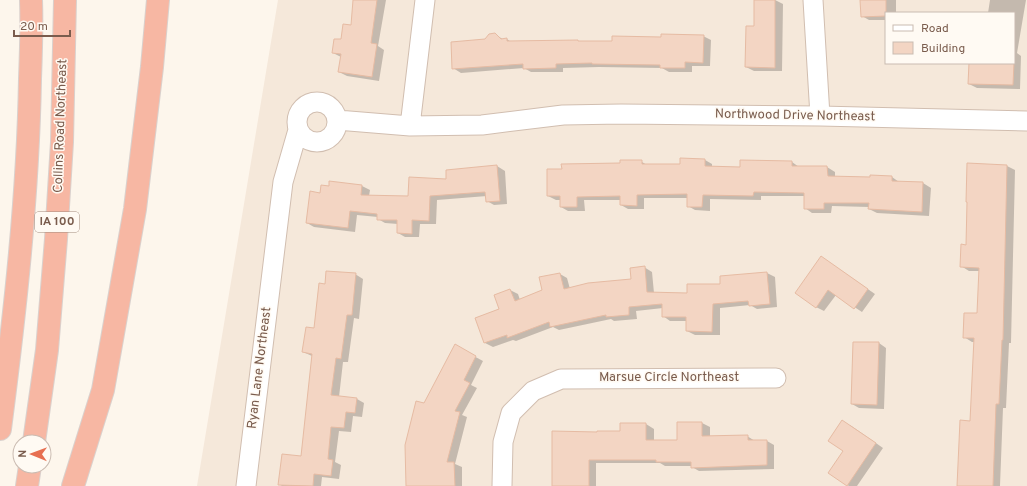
<svg xmlns="http://www.w3.org/2000/svg" width="1027" height="486" viewBox="0 0 1027 486" font-family="Overpass,sans-serif">
<rect width="100%" height="100%" fill="#fdf6ec"/>
<!-- residential -->
<path fill="#f5e8da" fill-rule="evenodd" d="M278,0H1027V486H197ZM886,13H1014V63H886Z"/>
<!-- shadow -->
<path fill="#0003" d="M354,0H386L378,46L384,50L379,81L347,76L339,72L341,57L333,53L352,27Z
M755,0H775L783,4L782,71H754L746,67L755,27Z
M861,0H896V13H886V20H869L862,16Z
M990,0H1026L1017,53L1021,56L1020,89L977,88L969,84L970,63H1014V13H988Z
M495,34L504,40L507,39L511,42L578,41L580,42H613L703,36L711,40L710,66H692V72H669L662,68L599,67L563,68V72H531L524,68L461,73L453,68L486,40Z
M705,160L712,164V167L741,168L792,162L799,167H827L835,172V178L892,177L899,182L923,183L931,188L929,216L877,213L869,209V207L832,206L831,213H812L805,208V196H761V200L710,199V211L695,210L688,206V198H644V209H628L621,205V200H584L585,211H568L561,207V200H556L548,196L563,170L642,162L647,165H681Z
M968,164L1007,166L1015,170L1011,343H1009L1006,408H1003L1000,486H958L971,422L975,342H972L964,337L978,314L980,271H969L961,266L967,246Z
M497,166L505,171L507,204L494,205L487,201V196L437,200L436,224H420L419,237H405L398,233V224L385,223L378,219V217L357,215L355,232L314,227L307,223L321,194L330,187V183L362,186L370,190L369,196L409,197L447,180V171Z
M821,257L875,294L862,312L836,295L824,311L816,307Z
M644,267L652,272L654,293L688,294L722,285L721,277L767,273L775,277L777,307L757,309L750,305L720,308V335H695L687,331V321H670L663,316V308L636,311L637,319L614,321L611,319L559,330L553,327L516,341L513,340L493,347L485,343L476,318L501,309L495,295L510,290L518,294L520,300L543,290L560,274L567,278L570,289L632,280Z
M355,274L363,279L359,319L354,318L348,362H343L339,397L357,399L364,403L362,417L353,416L351,432L339,431L335,462L341,465L339,479L322,477L321,486H282L279,484L302,457L312,356L303,352L315,330L326,285Z
M854,343H879L886,348L884,409L859,408L852,404Z
M455,346L483,361L471,385L477,388L462,415L467,417L455,464L462,467V486H407L424,404Z
M678,423H702L710,427V437L747,436L755,441H767L774,445V469L699,471L692,467V466H665L660,463H596V486H553L598,433L621,432V424H646L654,429V441H678Z
M850,425L883,448L857,486H849L829,473L844,451Z"/>
<!-- building -->
<path fill="#f3d5c3" stroke="#e6bba3" d="M353,0H377L371,43L377,44L372,77L338,72L341,54L332,53L334,39H341L343,24L351,25Z
M754,0H775V68L745,67L746,26H754Z
M860,0H886V16L861,17Z
M495,33L501,39L507,38V41L578,40V41H612V36L661,37V34L704,35L703,63L685,62V68H660V65L592,64V63L556,64V68L523,69V64L452,69L451,42L485,39L489,34Z
M969,63H1014L1013,85L968,84Z
M680,158L705,159V166L740,167V160L792,161V166H827L828,176L870,177V175L892,176V181L923,182L922,212L868,209L869,203H824V209H804V193L754,192L753,196L703,195L702,207H687V194L637,195V206L620,205V196L577,197V207H560V196H547V169H562L561,164L620,163V160H642V164H680Z
M967,163L1007,165L1003,340H1002L999,404H996L993,486H957L960,420L970,421L974,338H963L964,313H977L979,268L960,267L961,244L966,245L967,202H966Z
M497,165L500,201L486,202L485,192L430,196L429,221L412,220V234L397,233V220H377V214L350,211L348,228L306,223L310,191L320,193L321,185L329,186V181L362,185L361,195L408,196L409,177L446,179V170Z
M821,256L868,289L854,309L828,290L816,308L795,293Z
M645,266L647,292L687,293V284H720V276L767,272L770,304L749,306L748,301L713,304L712,332L686,331V317H662V304L629,307V315L606,317V315L550,327L549,322L507,338V335L484,343L475,318L499,309L494,295L510,289L515,301L542,290L539,277L560,273L564,289L588,283L631,279L630,268Z
M326,271L356,273L352,315H347L341,359L336,358L331,395L357,398L355,413L346,412L344,428L331,427L328,459L333,460L331,476L314,474L313,486L278,485L282,454L301,456L312,354L302,352L306,327L314,328L319,283L325,284Z
M853,342H879L877,405L851,404Z
M455,344L476,356L464,380L470,383L455,411L460,412L447,462H454L455,486H406L405,445L416,401L424,403Z
M842,420L876,443L847,486L828,473L843,451L828,441Z
M677,422H702V436L748,435V440H767V465L691,468V462H656V460H589V486H552V431L597,432V431H620V423H646V440H677Z"/>
<g fill="none" stroke-linecap="round" stroke-linejoin="round">
<defs>
<path id="street" d="M813,0L820,116
M297 122a20 20 0 1 1 40 0a20 20 0 1 1-40 0Z
M337,120L410,126L482,125L563,115L621,114L820,116L1027,121
M410,126L425,0
M246,486L283,182L298,130
M502,486L503,442L511,413L533,391L561,379L776,378"/>
<path id="highway" d="M0,429C15,313 28,196 30,79C31,53 32,26 31,0
M34,442L47,350L56,239L62,142L65,0
M27,486L30,466
M73,486L103,390L135,209L152,67L158,0"/>
</defs>
<!-- street casing -->
<use href="#street" stroke="#d1beb0" stroke-width="21"/>
<!-- highway casing -->
<use href="#highway" stroke="#dad1cd" stroke-width="24"/>
<!-- street -->
<use href="#street" stroke="#fff" stroke-width="19"/>
<!-- highway -->
<use href="#highway" stroke="#f7b7a3" stroke-width="22"/>
</g>
<g text-anchor="middle" dominant-baseline="central" stroke-width="3" stroke-linejoin="round" paint-order="stroke">
<!-- shield labels -->
<rect fill="#fffaf3" stroke="#a28b7f" stroke-width="1" x="35" y="212" width="44" height="20" rx="3"/>
<g font-size="12" font-weight="bold" fill="#7a5c4d">
<text x="57" y="222">IA 100</text>
</g>
<!-- street labels -->
<g font-size="13" fill="#7a5c4d" stroke="#fffaf3">
<text transform="translate(795 116) rotate(1)">Northwood Drive Northeast</text>
<text transform="translate(61 126) rotate(-88)">Collins Road Northeast</text>
<text transform="translate(260 368) rotate(-83)">Ryan Lane Northeast</text>
<text x="669" y="378">Marsue Circle Northeast</text>
</g>
</g>
<!-- legend -->
<rect x="885" y="12" width="130" height="52" fill="#fffaf3" stroke="#cabbb1"/>
<rect x="893" y="25" width="20" height="6" fill="#ffffff" stroke="#cabbb1"/>
<text x="921" y="32" font-size="12" fill="#7a5c4d">Road</text>
<rect x="893" y="42" width="20" height="12" fill="#f3d5c3" stroke="#cabbb1"/>
<text x="921" y="52" font-size="12" fill="#7a5c4d">Building</text>
<!-- north arrow -->
<g transform="translate(32 454) rotate(271)"><circle r="19" fill="#fffaf3" stroke="#cabbb1"/>
<path d="M0-3L7 15L0 10L-7 15Z" fill="#e76f51"/>
<text y="-6" font-size="11" font-weight="bold" text-anchor="middle" fill="#7a5c4d">N</text>
</g>
<!-- scale -->
<path d="M14 30v6h56v-6" fill="none" stroke="#7a5c4d" stroke-width="2"/>
<text x="20" y="30" font-size="12" fill="#7a5c4d" stroke="#fffaf3" stroke-width="3" paint-order="stroke">20 m</text>
</svg>
